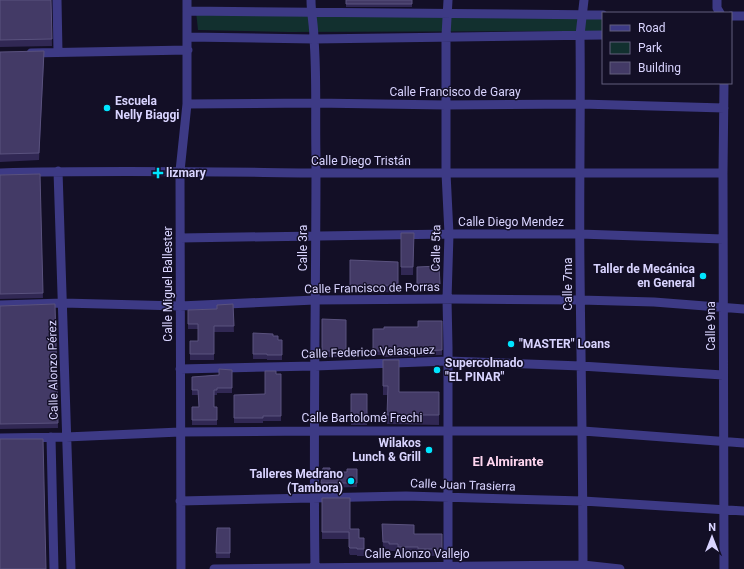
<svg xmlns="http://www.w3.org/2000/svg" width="744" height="569" viewBox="0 0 744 569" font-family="Roboto,sans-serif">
<rect width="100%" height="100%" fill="#130f26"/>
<!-- green -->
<path fill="#12302f" d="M196,11L603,15V31L288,32L198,30Z"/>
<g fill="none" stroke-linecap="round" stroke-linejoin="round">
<!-- minor -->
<path stroke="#3d3a85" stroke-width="9" d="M57,0L58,52
M311,0C311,13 314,26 314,39C317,78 315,118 316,157C316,295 313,432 315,569
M717,0V8L720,13
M187,11L603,15
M731,16H744
M188,37L314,39L603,35
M31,53L188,50
M724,83L723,173L724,569
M187,104L315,103L446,105L581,104L724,108
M58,171L71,569
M0,173C105,170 211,172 316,173C451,174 587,173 723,173
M180,238L449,234H580L723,239
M0,305L63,303L180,306L315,300L452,299L580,300L654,302L744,309
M180,369L315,366L448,361L581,366L723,375
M51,437L54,569
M0,438L66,437L180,432L314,431H583L744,443
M180,501L406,496L583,501L744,511
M181,569L180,171L187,104V0
M214,569L583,565L620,569
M448,569V347L447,299L449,234L446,173V36L448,0
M583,569C583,469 581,369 580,269C579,191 581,113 580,35L584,0"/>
</g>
<!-- wall -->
<path fill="#312854" d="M0,0H51L52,46L0,47Z
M346,0H412V7H346Z
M0,52L44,58L39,160L0,162Z
M40,174L43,298L0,299V175Z
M401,233H414L413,275H401Z
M350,260L398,262V292L350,293Z
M417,275L440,284V291L417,292Z
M55,304L58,428L0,429V306Z
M233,304L234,332H214V360H190V341H198V329H188V310L217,309Z
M322,319L346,320V357H322Z
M442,321V355L384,357V355H373V329L418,327Z
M253,333L273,336L278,340H282V360H267V359H253Z
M383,360L399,392H439V425L387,424L388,395H383Z
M232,370V393H217V395H214V407H217V425H192V407H199L198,395H192V377L219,375Z
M276,374H281V421H263V423H234V395L265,394Z
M351,394H367V425H351Z
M357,469V487L321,488V483L330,472H347Z
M322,498L359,538H364V556H357V555H350L349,553V539H322Z
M382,524L414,534H442V556H418V554H398V551H389V549H383Z
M217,528H230V558H216Z"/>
<!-- shaded-wall -->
<path fill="#1d163a" d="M44,51V58L39,160V153Z"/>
<!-- building -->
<path fill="#433a66" stroke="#5a527e" d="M0,0H51L52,39L0,40Z
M346,0H412V4H346Z
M44,51L39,153L0,154V52Z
M40,174L43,293L0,294V175Z
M401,233H414L413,267H401Z
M350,260L398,262V285L350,286Z
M439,266L440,284L417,285V267Z
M55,304L58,423L0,424V306Z
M233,304L234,326H214V354H190V341H198V324H188V310L217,309V305Z
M322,319L346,320V351H322Z
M418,321H442V350L384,353V351H373V329H384V327H418Z
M253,333L273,334V336H278V340H282V355H267V354H253Z
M383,360H399V392H439V415H387L388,386H383Z
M219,369L232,370V388H217V390H214V407H217V420H192V407H199L198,390H192V377L219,375Z
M265,371H276V374H281V416H263V418H234V395L265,394Z
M351,394H367V418L351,417Z
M0,439H43L46,569H0Z
M323,468H330V472H347V469H357V483H321Z
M322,498H350V529H359V538H364V549H357V548H350L349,547V532H322Z
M382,524L414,525V534H442V549H418V547H398V544H389V542H383Z
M217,528H230V553H216Z"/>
<!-- markers -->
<g fill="#00e5ff" stroke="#130f26" stroke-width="1.5">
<circle cx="107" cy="108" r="4"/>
<path d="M156 167h4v4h4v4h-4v4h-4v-4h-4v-4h4z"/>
<circle cx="703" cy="276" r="4"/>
<circle cx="511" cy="344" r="4"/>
<circle cx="437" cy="370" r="4"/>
<circle cx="429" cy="450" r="4"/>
<circle cx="351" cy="481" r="4"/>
</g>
<g text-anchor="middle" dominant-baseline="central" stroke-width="3" stroke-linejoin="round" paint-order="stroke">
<!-- street labels -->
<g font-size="12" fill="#d9d4ff" stroke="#130f26">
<text x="455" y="92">Calle Francisco de Garay</text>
<text x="361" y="161">Calle Diego Tristán</text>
<text x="511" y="222">Calle Diego Mendez</text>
<text transform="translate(303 248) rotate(-90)">Calle 3ra</text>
<text transform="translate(436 248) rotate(-89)">Calle 5ta</text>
<text transform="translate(168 284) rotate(-90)">Calle Miguel Ballester</text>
<text transform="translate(568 284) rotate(-90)">Calle 7ma</text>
<text transform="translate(372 288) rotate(-1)">Calle Francisco de Porras</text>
<text transform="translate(711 326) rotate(-90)">Calle 9na</text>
<text transform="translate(368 352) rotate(-2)">Calle Federico Velasquez</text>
<text transform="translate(53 370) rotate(-91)">Calle Alonzo Pérez</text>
<text x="362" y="418">Calle Bartolomé Frechi</text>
<text transform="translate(463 485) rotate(2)">Calle Juan Trasierra</text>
<text x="417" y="554">Calle Alonzo Vallejo</text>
</g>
<!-- poi labels -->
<g font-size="12" font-weight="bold" fill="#d9d4ff" stroke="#130f26" text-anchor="start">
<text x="115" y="101">Escuela<tspan x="115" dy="14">Nelly Biaggi</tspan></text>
<text x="166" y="173">lizmary</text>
<text x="695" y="269" text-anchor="end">Taller de Mecánica<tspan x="695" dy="14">en General</tspan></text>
<text x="519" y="344">"MASTER" Loans</text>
<text x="445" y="363">Supercolmado<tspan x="445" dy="14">"EL PINAR"</tspan></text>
<text x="421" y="443" text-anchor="end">Wilakos<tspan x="421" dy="14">Lunch &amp; Grill</tspan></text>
<text x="343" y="474" text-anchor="end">Talleres Medrano<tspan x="343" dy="14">(Tambora)</tspan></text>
</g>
<!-- neighbourhood labels -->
<g font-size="13" font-weight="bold" fill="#ffd6f0" stroke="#130f26">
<text x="508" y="461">El Almirante</text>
</g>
</g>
<!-- legend -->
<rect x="602" y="12" width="130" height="72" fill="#130f26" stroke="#625e7d"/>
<rect x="610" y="25" width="20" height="6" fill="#3d3a85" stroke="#625e7d"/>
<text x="638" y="32" font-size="12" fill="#d9d4ff">Road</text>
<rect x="610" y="42" width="20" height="12" fill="#12302f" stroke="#625e7d"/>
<text x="638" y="52" font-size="12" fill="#d9d4ff">Park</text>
<rect x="610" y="62" width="20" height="12" fill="#433a66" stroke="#625e7d"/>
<text x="638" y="72" font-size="12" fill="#d9d4ff">Building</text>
<!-- north arrow -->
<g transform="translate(712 537)" stroke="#130f26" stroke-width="3" paint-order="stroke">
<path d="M0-3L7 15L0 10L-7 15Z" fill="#d9d4ff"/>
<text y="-6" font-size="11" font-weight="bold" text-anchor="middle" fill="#d9d4ff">N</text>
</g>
</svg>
